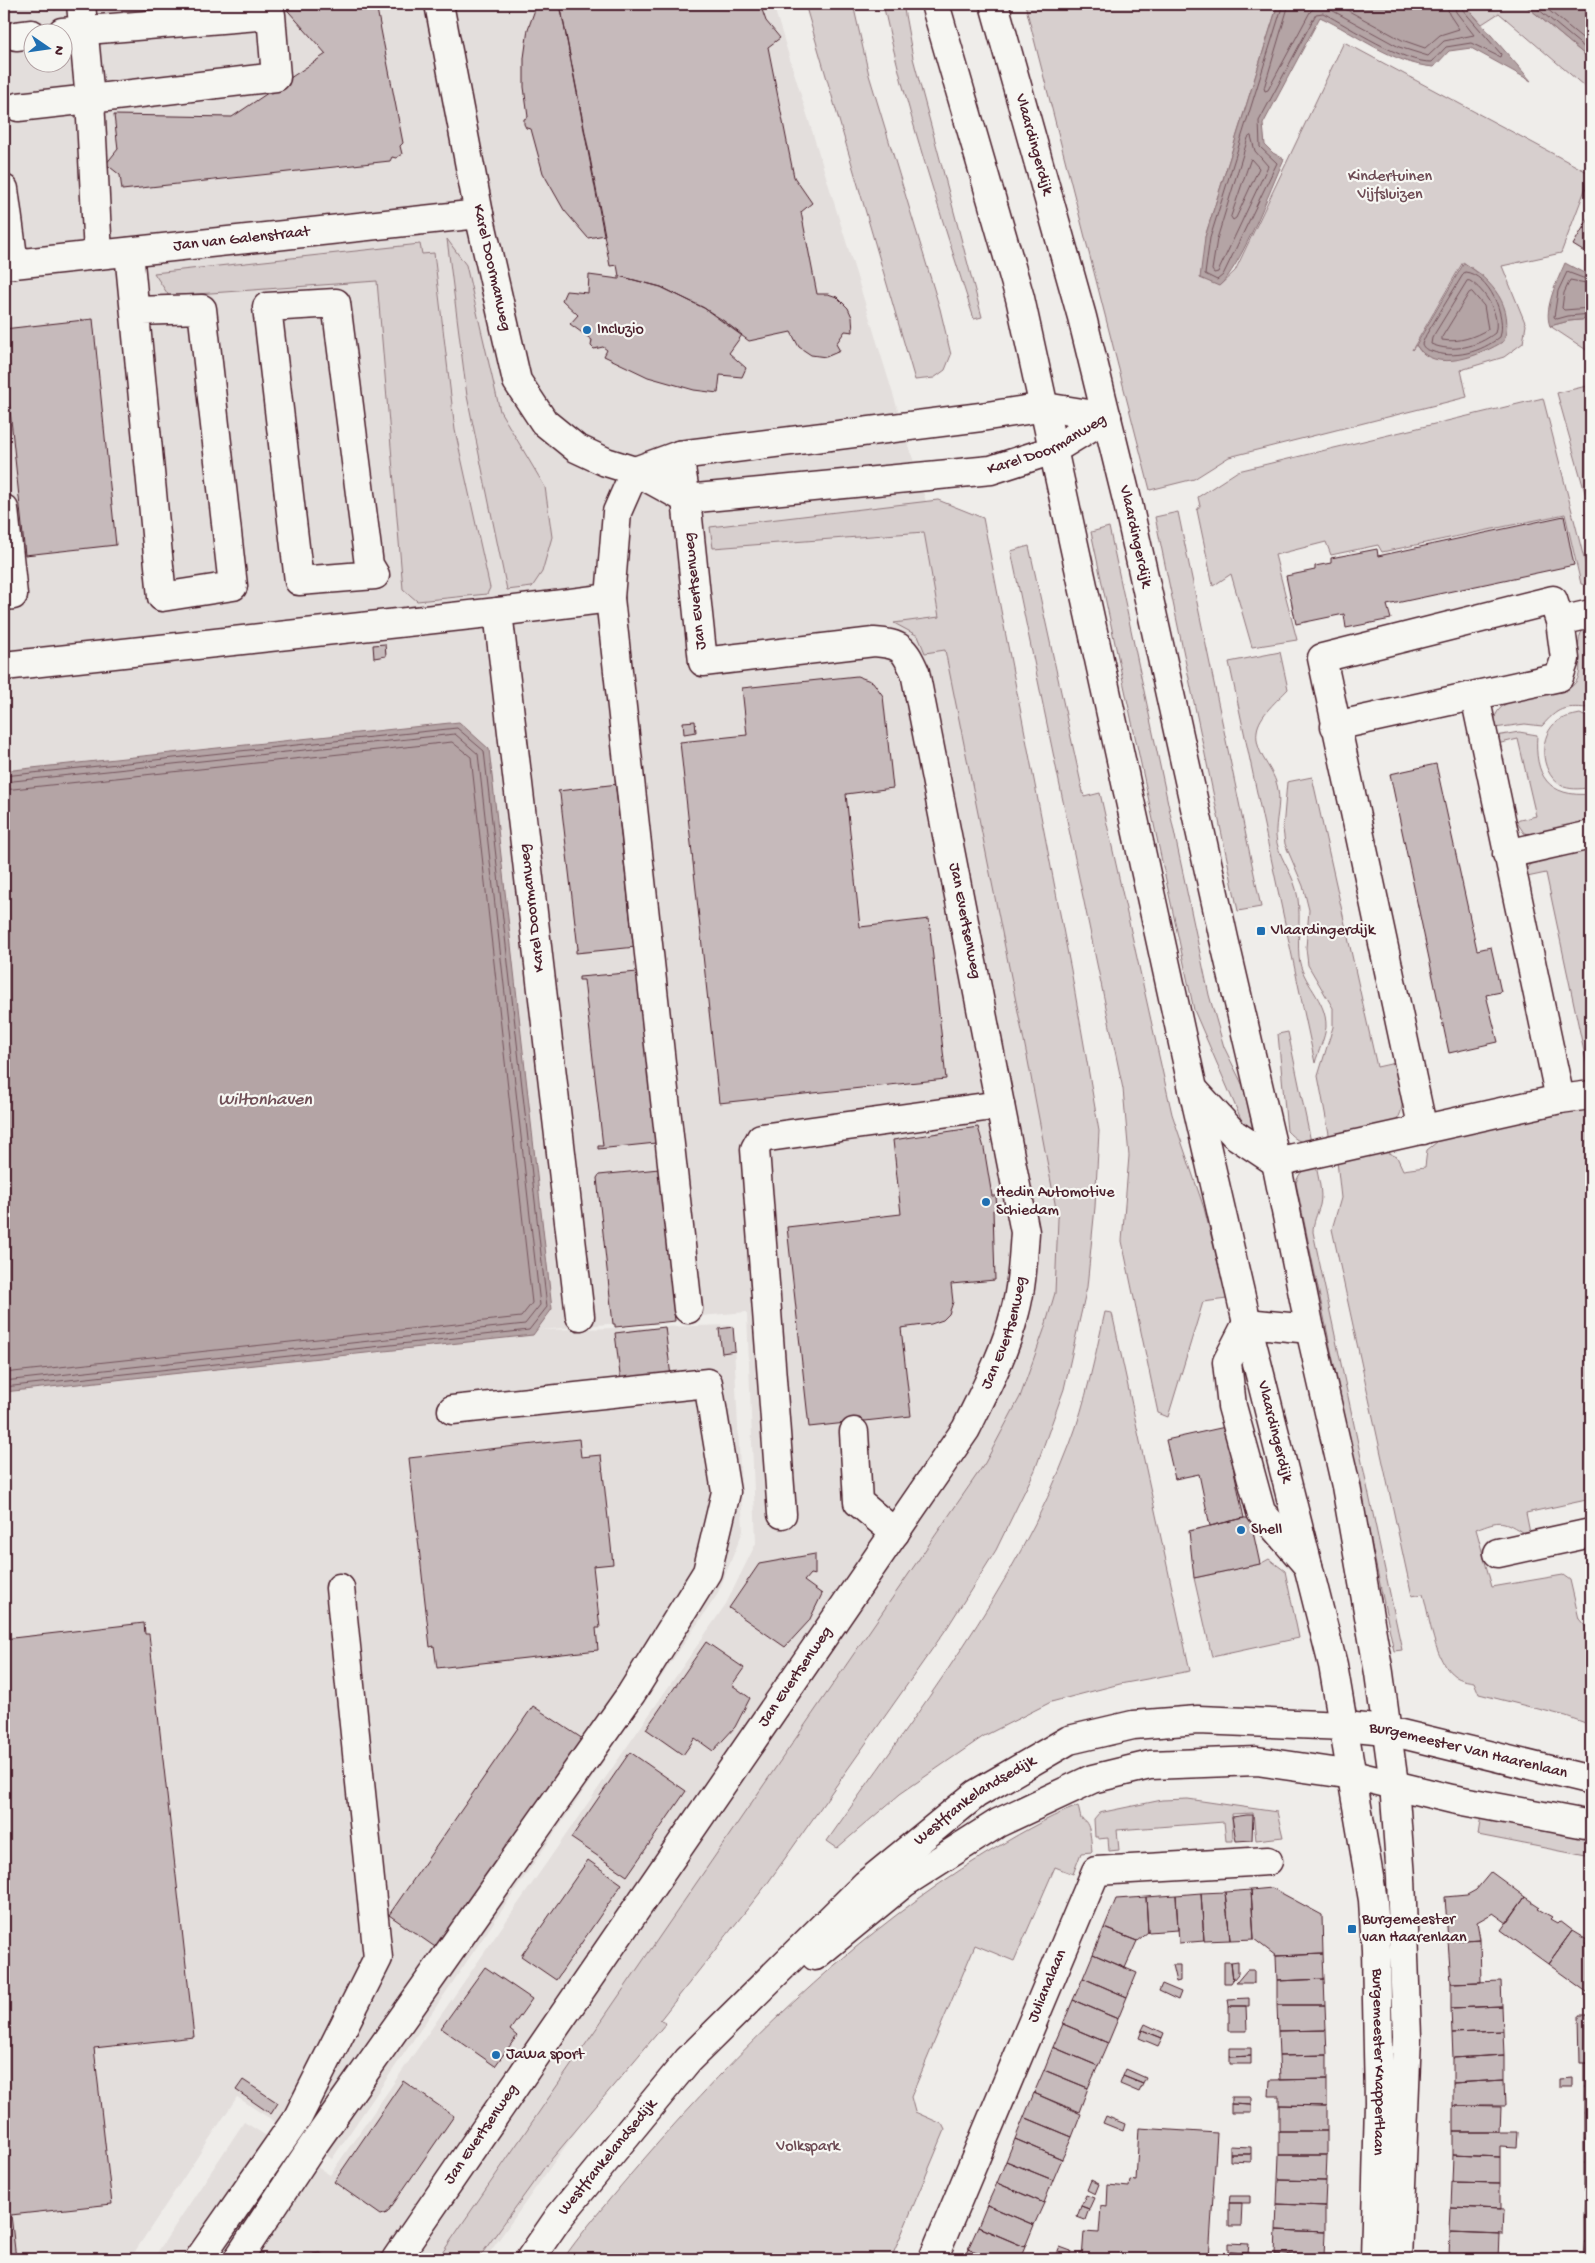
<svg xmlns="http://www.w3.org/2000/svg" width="1595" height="2263" viewBox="0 0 1595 2263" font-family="'Gochi Hand',sans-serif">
<rect width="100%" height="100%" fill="#efedea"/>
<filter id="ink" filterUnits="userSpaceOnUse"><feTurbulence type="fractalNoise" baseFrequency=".02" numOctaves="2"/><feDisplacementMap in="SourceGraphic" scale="10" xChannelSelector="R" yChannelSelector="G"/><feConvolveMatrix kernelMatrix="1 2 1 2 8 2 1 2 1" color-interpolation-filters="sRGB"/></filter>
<g filter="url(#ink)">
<!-- built -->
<path fill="#e3dedc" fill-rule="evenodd" d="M4,4H773L941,550L1067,1257L1033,1392L886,1696L485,2259H153L244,2122L330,2175L726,1604L756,1543L747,1312L540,1330L733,1325L743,1531L717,1595L332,2159L237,2097L130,2259H4ZM32,32H62V62H32Z"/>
<!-- green -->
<path fill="#d7cfce" stroke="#90777c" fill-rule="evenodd" d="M805,4H853L869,75L940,309L951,355L945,370L934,378L915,380Z
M883,4H903L913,58L982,317L974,319C941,215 906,111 883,4Z
M1025,4H1278L1205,237L1219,286L1235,271L1344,42L1591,174L1561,253L1502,266L1526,325L1523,343L1504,357L1461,370L1467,397L1229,457L1194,479L1150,490ZM1463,262L1483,276L1421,352L1416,345L1412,350Z
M1464,4H1524L1591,60V92L1499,13L1482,24Z
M447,239L466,265L500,411L545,487L552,537L542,572L532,587L507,590L467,396Z
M420,244L422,254L434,253L455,430L490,588L487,594L417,601L403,589L377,281L169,296L154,273Z
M1591,319V353L1550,326L1569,321Z
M1591,385V514L1557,393Z
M1543,398L1591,586L1581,584L1565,514L1382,552L1378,545L1331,555L1326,542L1275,555L1297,640L1252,647L1231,574L1213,586L1197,510L1200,506L1198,497L1238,471Z
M938,500L983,518L1071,970L1099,1131L1095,1207L1087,1287L1064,1389L1035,1470L996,1550L947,1628L767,1884L660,2020L666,2023L544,2168L478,2259H438L985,1463L1020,1397L1044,1330L1055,1293L1058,1219L1028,1061L945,650L925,653L918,636L894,623L939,617L924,532L713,548L710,527Z
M1178,512L1261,907L1238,911L1155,517Z
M1109,527L1209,995L1224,1047L1245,1090L1253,1131L1247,1133L1194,1010L1091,532Z
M1029,546L1084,797L1100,793L1172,1114L1204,1208L1227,1299L1203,1302L1168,1417L1158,1413L1122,1241L1129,1156L1123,1089L1011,551Z
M1591,624V701L1588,708C1563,706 1558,708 1542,726L1525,724L1494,728C1491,690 1545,700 1568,689C1595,674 1563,637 1591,624Z
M1280,652L1288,689C1278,700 1259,715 1257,731C1254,755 1275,768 1278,790C1281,805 1275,821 1276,836C1277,855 1291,870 1296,889C1302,912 1297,933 1299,957C1301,983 1327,999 1326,1027C1325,1038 1318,1052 1315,1063L1229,662Z
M1580,714L1591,719V787C1583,789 1573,790 1564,787C1541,776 1537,740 1555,723C1561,717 1572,716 1580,714Z
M1519,732L1537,735C1534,775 1548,798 1591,794V823L1534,835L1524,833L1516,821L1536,816L1518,739L1497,744L1496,736Z
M1312,777L1377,1067L1395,1063C1399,1083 1411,1112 1391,1125L1330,1139L1318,1076L1333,1027V1008L1308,965L1306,948L1309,910L1303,886L1285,844L1283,829L1287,782Z
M1591,843V1074L1589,1075L1546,873L1527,877V868L1535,858Z
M1288,1032L1311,1142C1299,1143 1295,1139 1287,1131L1278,1034Z
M1591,1106V1499L1526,1513L1530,1533L1525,1534C1503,1520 1501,1519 1476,1529L1492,1587L1563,1575L1570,1580L1579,1619L1591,1633V1725L1566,1716L1479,1694L1474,1682C1468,1681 1460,1680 1455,1676C1434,1662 1430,1618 1423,1594L1412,1596L1332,1229L1341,1198L1337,1161L1384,1151L1397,1157L1403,1170L1425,1167L1427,1150L1442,1138Z
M1316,1165C1318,1178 1323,1192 1320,1205C1317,1215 1313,1222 1313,1232L1402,1650L1394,1651L1296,1183C1299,1172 1304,1168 1316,1165Z
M1105,1312L1112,1313L1190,1671L1120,1684L1051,1702L984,1736L900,1794L837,1848L827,1841C916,1713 1015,1590 1070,1444C1086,1402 1095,1356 1105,1312Z
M1269,1559L1285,1571L1299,1638L1212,1657L1194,1578L1260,1564Z
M1188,1799L1277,1812L1283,1837L1256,1840L1253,1813L1232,1814L1233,1841H1226L1224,1822L1117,1830L1119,1850L1109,1851L1108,1838L1098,1839V1837H1095L1094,1819L1099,1813L1162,1800Z
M1078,1806L1081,1819C1091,1821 1091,1842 1092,1852L1081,1853L1073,1874L1055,1867L1014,1961L975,1945L911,2097L915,2112L942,2124L945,2130L891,2259H563C594,2216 629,2176 664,2136C757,2031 863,1929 984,1855C1014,1837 1045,1818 1078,1806Z
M1481,1815L1591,1833V1857L1478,1835Z"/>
<!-- water -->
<path fill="#b4a4a5" stroke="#8a6f74" d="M1278,4H1464L1531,81L1471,48L1449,51L1434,67C1392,64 1357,34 1320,17L1263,124L1265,145L1273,153L1284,159C1271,188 1240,269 1219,286L1200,278L1205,237Z
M1524,4H1591V60Z
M1464,263C1492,281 1515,306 1504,341C1482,355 1434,375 1416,345Z
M1565,263L1584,273H1591V319L1569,321L1550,326C1543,309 1558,279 1565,263Z
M459,722L489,749L552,1309L533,1335L4,1392V771Z"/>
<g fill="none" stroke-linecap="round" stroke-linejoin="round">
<!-- shore -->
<path stroke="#74545c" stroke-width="1" d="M1283,4L1210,238L1205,274L1217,280L1223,275L1277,163L1260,147L1259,121L1316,14L1323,13C1350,27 1403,63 1432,62L1446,47L1471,43L1500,57L1501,54L1462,9L1460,4
M1289,4L1264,88L1265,91L1268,90L1310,12L1315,7H1326L1399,47L1428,56L1444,41L1474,35L1456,12L1454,4
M1336,4L1402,40L1425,48L1440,35L1459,29L1449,14L1447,4
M1532,4L1591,53
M1541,4L1591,45
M1251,136L1255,151L1268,166L1218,272L1214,273L1212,270L1217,239L1248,138Z
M1251,159L1259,168L1236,218L1233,220L1231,217Z
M1465,272C1489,274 1507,316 1500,337C1481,352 1454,360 1431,351C1426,349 1424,349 1422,344L1426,335Z
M1591,278H1583L1567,272L1558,291L1554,317L1557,319L1568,316L1591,314
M1470,281C1485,290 1501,315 1495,333C1477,347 1452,353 1431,344L1432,338L1467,281Z
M1591,284L1570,280L1564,293L1562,308L1564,310L1591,308
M1472,292L1484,306L1488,329C1475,337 1458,343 1442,340V337L1469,293Z
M4,776L457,728L484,751L547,1307L529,1330L4,1387
M4,782L455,734L478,754L540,1305L525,1324L4,1381
M4,790L452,742L471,757L532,1303L521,1317L4,1373"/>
</g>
<!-- building -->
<path fill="#c6babb" stroke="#4a1f2b" d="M282,4H376L403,143L400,146L402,154L396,158L392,157L390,161L122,190L120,175L106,164L118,149L114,115L232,117L326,54Z
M537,4H560L605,235L588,238L564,210L543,173L531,129L526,128L524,124V119L528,117L524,87V58L528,29Z
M560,4H760L766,21L780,38L768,47L794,177L812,203L801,212L817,294H828L837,297L848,308L852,317L853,332L845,331L836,344L840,351L826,357L811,355L799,347L791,332L749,341L704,308L661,287L619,276L617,265L610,266Z
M1591,214V256L1573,245Z
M589,275L619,279V276L661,287L704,308L724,321L742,335L729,353L746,368L742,377L720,375L718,393L694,390L648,377L604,356L607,350L603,347L594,349L591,346L592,340L570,324L578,315L562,300L566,291L588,293Z
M93,319L116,545L25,555L4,352V329Z
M1564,516L1574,565L1387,605L1391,619L1346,628L1344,614L1296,624L1286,576L1315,570V566L1331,563V558L1377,549L1378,556Z
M385,644L386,656L374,658L373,645Z
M857,676L873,682L883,696L893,788L846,794L860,927L929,919L946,1079L719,1103L680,742L747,735L742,688Z
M695,721L696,732L684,734L683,722Z
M1436,764L1477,950L1491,947L1501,992L1486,995L1498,1042L1449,1053L1390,774Z
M618,784L619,788H616L633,943H636V947L576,953V950L578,949L560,794L558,791Z
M638,972L656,1143L598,1149V1146H603L584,980H579V977Z
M978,1127L984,1148L992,1196H996L997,1209L993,1210L995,1280L951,1284L953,1302L949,1314L943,1320L931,1324L901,1328L911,1416L809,1427L787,1227L901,1214L893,1140Z
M659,1169L675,1321L615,1327V1324H613L597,1178L599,1175Z
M665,1327L671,1377L621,1383L615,1333Z
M733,1327L735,1351L722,1353L719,1329Z
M1248,1422L1256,1461L1233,1466L1244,1518L1210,1526L1199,1474L1175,1479L1166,1440Z
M579,1439L581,1457L601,1455L613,1564L593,1566L600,1628H596L598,1650L437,1668L434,1646L430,1647L409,1458Z
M1244,1518H1250L1260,1564L1194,1578L1189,1531Z
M815,1554V1575L810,1574L804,1581L822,1594L809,1621L785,1647L729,1608L759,1564Z
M144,1623L145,1634H149L194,2037L94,2048L112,2204L11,2215L16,2259H4V1639Z
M706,1642L744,1668L732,1685L750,1698L735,1727L713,1751L695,1738L683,1755L646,1729Z
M533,1706L586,1741L441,1951L389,1915Z
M630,1752L686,1791L627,1876L571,1838Z
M1247,1815H1253L1252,1840L1236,1841L1232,1817Z
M588,1860L622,1884L556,1980L521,1956Z
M1491,1872L1525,1897L1507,1923L1493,1913L1477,1922L1480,1939L1448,1941L1445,1897L1467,1895L1476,1890Z
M1272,1888L1322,1915L1323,1954L1276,1956L1254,1939L1251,1890Z
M1251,1890L1254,1939L1230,1940L1225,1892Z
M1225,1892L1230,1940L1204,1941L1201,1893Z
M1201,1893L1204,1941L1179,1943L1176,1895Z
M1176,1895L1178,1930L1148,1932L1146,1897Z
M1146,1897L1148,1932L1137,1941L1104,1928L1116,1899Z
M1525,1897L1540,1907L1538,1909L1552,1917L1550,1919L1557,1923L1559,1921L1572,1931L1548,1964L1501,1930Z
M1104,1928L1137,1941L1125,1968L1093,1954Z
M1572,1931L1587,1940L1585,1943L1591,1948V1995L1548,1964Z
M1480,1939L1481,1982L1451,1983L1448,1941Z
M1093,1954L1137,1973L1127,1997L1083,1978Z
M1323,1954L1324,1979L1277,1981L1276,1956Z
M1238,1961V1974L1233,1980L1231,1962Z
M1224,1962H1231L1233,1980L1231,1983H1224Z
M1172,1965H1180V1981L1176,1982Z
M485,1967L532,1999L510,2030L517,2036L495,2066L441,2028Z
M1247,1970H1254V1983H1236Z
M1083,1978L1127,1997L1118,2019L1073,2000Z
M1324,1979L1325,2005H1277V1981Z
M1501,1981L1502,2006L1451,2008V1983Z
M1162,1984L1181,1992L1178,2000L1159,1991Z
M1249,1998V2006H1229L1228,1999Z
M1073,2000L1118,2019L1108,2043L1063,2024Z
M1277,2005H1325L1326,2030L1278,2031Z
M1229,2006H1246L1247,2031H1229Z
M1502,2006L1503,2031L1452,2033L1451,2008Z
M1579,2015H1591V2063H1580Z
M1063,2024L1108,2043L1098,2066L1053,2047Z
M1145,2024L1164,2033L1162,2038L1142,2030Z
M1142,2030L1162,2038L1158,2046L1139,2038Z
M1326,2030L1327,2055L1279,2056L1278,2031Z
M1503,2031L1504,2055L1453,2058L1452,2033Z
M1053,2047L1098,2066L1088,2088L1044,2070Z
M1230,2048H1251V2056L1230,2057Z
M1327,2055V2079L1280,2080L1279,2056Z
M1504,2055V2080L1453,2083V2058Z
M1251,2056V2064H1230V2057Z
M1584,2063H1591V2088H1584Z
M1126,2069L1146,2078L1143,2084L1123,2076Z
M1044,2070L1088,2088L1079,2112L1034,2093Z
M1123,2076L1143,2084L1139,2092L1120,2084Z
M1572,2078V2087H1559V2079Z
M1327,2079V2106L1279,2105V2096H1269L1270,2080Z
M243,2080L278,2103L271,2114L236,2090Z
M1504,2080L1505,2106H1453V2083Z
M403,2081L454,2116L387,2213L381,2215L334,2182Z
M1584,2088H1591V2113H1584Z
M1034,2093L1081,2114L1072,2137L1024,2117Z
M1231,2097H1251V2105L1231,2104Z
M1231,2104L1251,2105V2113H1231Z
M1279,2105L1327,2106V2131H1279Z
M1453,2106L1501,2107L1500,2132H1453Z
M1584,2113H1591V2139H1584Z
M1106,2116L1125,2124L1123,2131L1103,2123Z
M1024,2117L1072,2137L1062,2159L1015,2139Z
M1139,2128L1217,2133L1209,2259H1082L1084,2232L1099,2233L1101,2206L1107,2207L1108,2185L1129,2187L1130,2180L1136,2181Z
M1279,2131H1327V2155H1279Z
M1453,2132H1518L1517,2147L1500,2146V2157L1453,2155Z
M1015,2139L1062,2159L1053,2180L1006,2161Z
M1584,2139H1591V2164L1584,2163Z
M1230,2146L1251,2147V2154H1230Z
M1230,2154H1251V2162L1230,2161Z
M1279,2155H1327L1326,2181L1278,2180Z
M1453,2155L1500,2157V2183L1452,2182Z
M1006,2161L1053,2180L1044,2203L997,2183Z
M1584,2163L1591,2164V2193H1584Z
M1091,2180L1099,2184L1095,2194L1087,2190Z
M1278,2180L1326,2181L1325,2206L1277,2204Z
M1452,2182L1500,2183V2209L1451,2207Z
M997,2183L1044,2203L1034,2225L987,2205Z
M1585,2193H1591V2218L1584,2217Z
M1086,2195L1094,2198L1089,2209L1081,2206Z
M1230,2196H1250V2203H1229Z
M1229,2203H1242L1241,2226H1229Z
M1277,2204L1325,2206V2232L1276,2230Z
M987,2205L1034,2225L1025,2247L978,2227Z
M1081,2206L1089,2209L1085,2220L1077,2217Z
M1451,2207L1504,2209L1503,2234L1450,2232Z
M1584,2217L1591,2218V2243L1584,2242Z
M978,2227L1025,2247L1020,2259H992L968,2249Z
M1276,2230L1325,2232L1324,2257L1275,2254Z
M1450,2232L1499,2234L1498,2259L1449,2256Z
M1584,2242L1591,2243V2259H1583Z
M1228,2243L1249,2244L1248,2253L1228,2252Z
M1060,2247L1071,2251L1068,2259H1055Z
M968,2249L992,2259H964Z
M1228,2252L1248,2253V2259H1227Z
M320,2253L329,2259H310L313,2254Z
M1275,2254L1324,2257V2259H1275Z
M1449,2256L1498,2259H1449Z"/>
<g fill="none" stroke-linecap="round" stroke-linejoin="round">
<defs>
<g id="minor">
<path id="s1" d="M439,4L479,214L517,381L544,422L576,448L606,462L635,471L686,499L991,470L1053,450L1107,417"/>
<path d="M62,32L271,15L276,77L90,99L98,255"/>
<path d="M16,36L32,34"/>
<path d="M18,107L90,99L81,4"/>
<path d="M4,189L14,264"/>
<path d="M129,252L162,597L233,586L202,309L135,311"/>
<path id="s2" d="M4,265L479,214"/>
<path d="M336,303L369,565L375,575L299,581L267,307Z"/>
<path d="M4,509L13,595L4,596"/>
<path d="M610,598L688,1309"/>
<path d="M1560,621L1591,614"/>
<path d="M4,666L498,612"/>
<path d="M1475,696L1560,1099"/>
<path d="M1335,726L1559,677L1565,659L1560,621L1553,600L1322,658L1423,1130"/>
<path d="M1507,854L1591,835"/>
<path d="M1193,1089L1234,1134L1276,1162L1560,1099L1591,1095"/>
<path d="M580,1316L498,612L610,598L617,512L635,471L679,455L981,417L1045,407L1107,417"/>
<path d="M854,1432L858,1502L895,1533"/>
<path d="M782,1514L755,1149L761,1138L1000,1105"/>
<path d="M1498,1553L1591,1533"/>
<path d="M1308,1566L1261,1512L1232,1406L1227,1362L1247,1323L1310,1329"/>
<path d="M815,1956L904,1883L998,1823L1092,1779L1150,1765L1257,1761L1353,1775"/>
<path d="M199,2259L298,2117L378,1958L340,1588"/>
<path d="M238,2259L314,2144L631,1694L707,1572L726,1492L708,1383L452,1410"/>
<path id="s3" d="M396,2259L966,1429C984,1392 1005,1353 1015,1312C1022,1286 1023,1259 1025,1232L915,672C904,648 901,644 874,642L703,662L686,499L679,455"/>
<path id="s4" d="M530,2259L559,2217L688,2060L866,1884L976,1794L1069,1740L1133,1725L1198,1720L1345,1726"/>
<path id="s5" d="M933,2259L1096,1871L1268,1861"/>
</g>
<g id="major">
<path id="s6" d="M935,4L1020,298L1193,1089L1247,1323L1333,1665L1373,1900L1376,1949L1379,2102L1375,2259"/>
<path id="s7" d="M994,4L1082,317L1128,504L1224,939L1276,1162L1310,1329L1346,1486L1379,1673L1394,1784L1401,1878L1407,2036L1398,2259"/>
<path id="s8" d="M1345,1726L1385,1730L1591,1780"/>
<path d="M1353,1775L1452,1799L1591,1825"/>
</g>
</defs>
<!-- minor casing -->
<use href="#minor" stroke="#4a1f2b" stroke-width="31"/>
<!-- major casing -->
<use href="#major" stroke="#4a1f2b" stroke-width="31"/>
<!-- minor -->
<use href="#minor" stroke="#f6f6f2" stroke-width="28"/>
<!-- major -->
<use href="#major" stroke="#f6f6f2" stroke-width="28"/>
</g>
</g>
<!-- markers -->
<g fill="#1f6fb2" stroke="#f6f6f2" stroke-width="2">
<circle cx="587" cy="330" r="5"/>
<rect x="1256" y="926" width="10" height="10" rx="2.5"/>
<circle cx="986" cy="1202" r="5"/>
<circle cx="1241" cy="1530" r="5"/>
<rect x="1347" y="1924" width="10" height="10" rx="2.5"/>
<circle cx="496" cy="2055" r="5"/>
</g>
<g text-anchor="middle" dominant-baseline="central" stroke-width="4.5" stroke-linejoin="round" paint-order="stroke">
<!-- street labels -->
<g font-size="16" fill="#4a1f2b" stroke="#f6f6f2">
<text stroke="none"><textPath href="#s7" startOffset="146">Vlaardingerdijk</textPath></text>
<text stroke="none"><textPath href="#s2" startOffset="239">Jan van Galenstraat</textPath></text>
<text stroke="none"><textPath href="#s1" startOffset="269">Karel Doormanweg</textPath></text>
<text stroke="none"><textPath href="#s1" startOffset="965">Karel Doormanweg</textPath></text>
<text stroke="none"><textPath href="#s7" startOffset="551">Vlaardingerdijk</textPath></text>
<text transform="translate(696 591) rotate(-96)">Jan Evertsenweg</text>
<text transform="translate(533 908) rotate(-97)">Karel Doormanweg</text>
<text transform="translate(964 921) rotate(79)">Jan Evertsenweg</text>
<text stroke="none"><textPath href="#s3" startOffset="1111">Jan Evertsenweg</textPath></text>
<text stroke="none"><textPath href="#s6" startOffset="1468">Vlaardingerdijk</textPath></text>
<text stroke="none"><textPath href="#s3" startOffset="706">Jan Evertsenweg</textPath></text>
<text stroke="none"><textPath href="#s8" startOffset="126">Burgemeester Van Haarenlaan</textPath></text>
<text stroke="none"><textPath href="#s4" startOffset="642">Westfrankelandsedijk</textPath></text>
<text stroke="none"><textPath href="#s5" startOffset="296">Julianalaan</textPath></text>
<text stroke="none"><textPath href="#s6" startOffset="2109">Burgemeester Knappertlaan</textPath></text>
<text stroke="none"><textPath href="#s3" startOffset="151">Jan Evertsenweg</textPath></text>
<text stroke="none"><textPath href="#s4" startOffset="128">Westfrankelandsedijk</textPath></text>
</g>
<!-- park labels -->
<g font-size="16" fill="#6d4b54" stroke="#f6f6f2">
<text x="1390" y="177">Kindertuinen<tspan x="1390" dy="18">Vijfsluizen</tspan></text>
<text x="808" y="2147">Volkspark</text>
</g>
<!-- poi labels -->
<g font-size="16" fill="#4a1f2b" stroke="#f6f6f2" text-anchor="start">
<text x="597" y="330">Incluzio</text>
<text x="1271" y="931">Vlaardingerdijk</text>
<text x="996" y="1193">Hedin Automotive<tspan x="996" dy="18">Schiedam</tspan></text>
<text x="1251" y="1530">Shell</text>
<text x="1362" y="1920">Burgemeester<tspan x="1362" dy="18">van Haarenlaan</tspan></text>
<text x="506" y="2055">JaWa sport</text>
</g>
<!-- water labels -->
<g font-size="18" font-style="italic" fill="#6f4e56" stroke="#f6f6f2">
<text x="265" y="1100">Wiltonhaven</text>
</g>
</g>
<!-- margin -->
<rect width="1595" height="2263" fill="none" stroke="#f6f6f2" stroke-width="20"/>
<rect x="10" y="10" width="1575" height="2243" fill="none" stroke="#4a1f2b" stroke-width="2" filter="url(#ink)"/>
<!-- north arrow -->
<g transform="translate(48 48) rotate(103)"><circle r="24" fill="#f6f6f2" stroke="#b1a0a2"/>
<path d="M0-4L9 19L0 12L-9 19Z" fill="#1f6fb2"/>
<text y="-8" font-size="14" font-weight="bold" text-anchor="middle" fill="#4a1f2b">N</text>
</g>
</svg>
